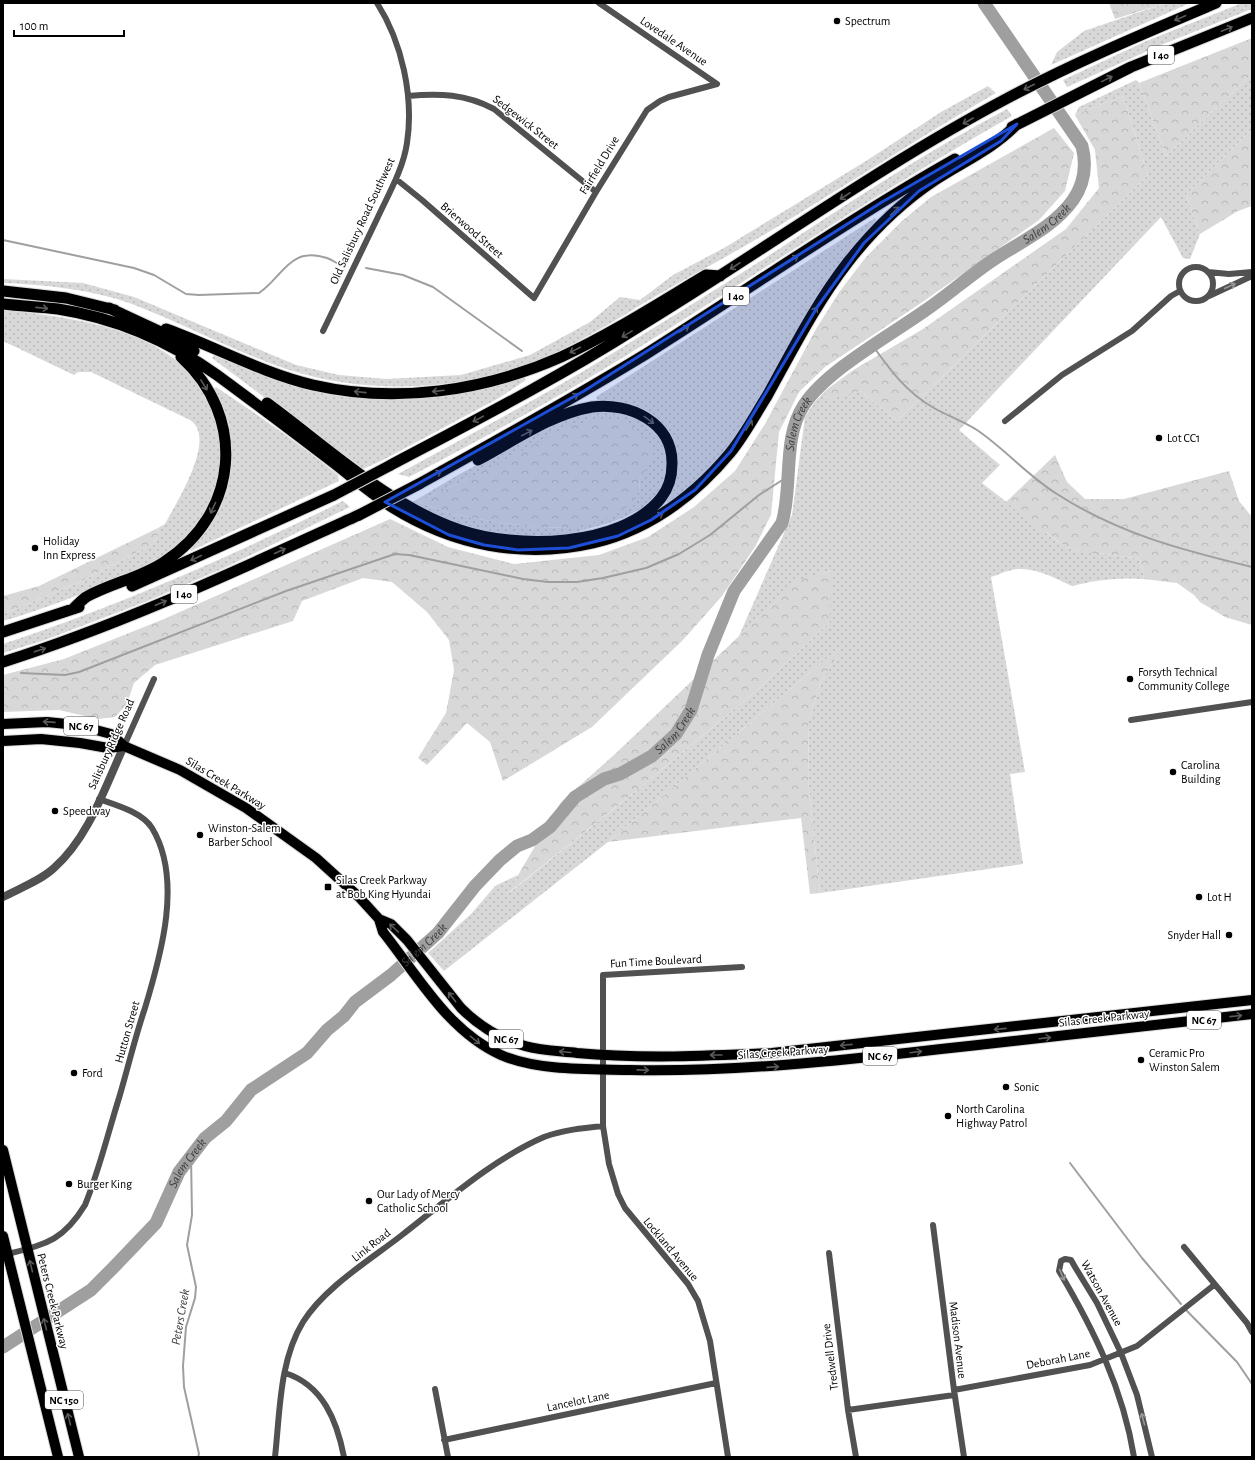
<svg xmlns="http://www.w3.org/2000/svg" width="1255" height="1460" viewBox="0 0 1255 1460" font-family="'Alegreya Sans',sans-serif">
<defs>
<pattern id="green-dots" width="8" height="8" patternUnits="userSpaceOnUse"><rect width="8" height="8" fill="#d8d8d8"/><path d="M2 2h.1M6 6h.1" fill="none" stroke="#b8b8b8" stroke-width="1.8" stroke-linecap="round"/></pattern>
<pattern id="forest-crowns" width="20" height="18" patternUnits="userSpaceOnUse"><rect width="20" height="18" fill="#d8d8d8"/><path d="M2 6a3 3 0 1 1 6 0M12 15a3 3 0 1 1 6 0" fill="none" stroke="#b8b8b8"/></pattern>
</defs>
<rect width="100%" height="100%" fill="#fff"/>
<!-- green -->
<path fill="url(#green-dots)" fill-rule="evenodd" d="M1166,3H1190L1051,65L1057,52L1084,31Z
M1242,3H1252V9L1161,45L1067,87L1063,80L1144,42Z
M1252,74V129L1186,195L1200,234L1190,259L1183,258L1161,217L959,430L1000,465L982,483L1061,544L1079,553H1098L1140,559L1144,579C1121,577 1094,580 1072,586C1055,578 1032,565 1012,570C1005,571 998,575 991,577L1025,772L1010,774L1023,864L820,893L808,780L809,720L821,682L844,644L608,842L444,971L428,953L472,913L495,886L518,875L509,893L641,787L756,691L830,622V571L798,581L739,636L792,515L805,417L814,403L826,390L827,399L861,391L897,421L1148,175L1123,96L1075,115L1079,107L1136,80L1139,83L1166,156Z
M988,86L996,93C923,135 853,181 782,224C743,248 703,269 663,292C611,322 557,359 497,374C446,387 393,390 340,382C266,371 201,330 132,304C90,289 47,285 3,283V279L83,283L134,297L296,365L339,375L386,379L461,375L530,355L590,322L620,297L640,300L673,275L724,248L866,161L941,112Z
M1007,109L1012,116C884,188 764,270 640,347C565,394 487,436 409,477L398,474C470,434 543,397 613,353C668,319 724,285 779,249C854,199 928,151 1007,109Z
M875,218L877,222L733,441L723,454L691,488L668,503L664,499L670,440L612,402L598,401L596,397Z
M3,310C92,319 217,336 220,451C221,482 209,516 186,538C177,547 166,556 155,563C144,570 129,574 116,579C79,595 42,610 3,621V614L80,582L153,544L159,533L158,528L165,524C176,503 218,438 190,420L91,372H78L74,375L3,341Z
M214,355C244,368 274,381 305,389C378,408 452,397 524,377L526,380L499,398L383,460L361,470L212,358Z
M216,387C258,415 299,443 338,475L339,481L191,551L190,546L229,461L213,390Z
M609,410L639,418L658,434L666,450L667,468L665,480L655,498L650,504L625,517L609,523L559,537H508L456,525L411,503L458,475L555,423L577,414ZM647,466L640,478L639,491L572,528L539,527L496,522L452,514L418,502L472,477Z
M343,501L350,507L224,568L145,602L45,640L3,653V644C120,605 232,556 343,501Z"/>
<!-- forest -->
<path fill="url(#forest-crowns)" d="M1109,3H1166L1115,19Z
M1252,38V74L1166,156L1139,83Z
M1123,96L1148,175L897,421L861,391L827,400L826,390L855,369L923,329L1066,229L1099,188L1095,150L1075,115Z
M1054,128L1074,153L1065,191L1039,220L924,301L825,367L799,392L779,432L771,515L755,547L722,596L683,640L592,727L503,781L490,742L467,723L427,765L418,758L446,713L454,670L449,640L427,612L392,582L363,578L302,601L293,621L155,665L134,683L127,704L115,717L98,719L59,710L3,712V675L64,659L164,619L390,519L448,547L514,564L599,555L648,537L694,507L735,471L765,424L816,329L840,291L866,257L902,221L931,197Z
M1252,129V206L1238,211L1200,234L1186,195Z
M596,420C605,421 616,420 625,422C638,426 648,444 654,456L640,478L639,491L635,501L622,511L600,521L572,528L539,527L496,522L452,514L418,502L472,477L568,426Z
M1055,455L1067,482L1085,499H1124L1229,471L1239,501L1252,517V625L1225,617L1200,602L1194,595L1177,583L1144,579L1140,559L1098,553H1079L1061,544L1046,532L1041,533L1006,502Z
M158,528L159,533L153,544L80,582L3,614V596L39,586Z
M831,571L830,622L756,691L641,787L507,894L561,802L614,755L798,580Z
M845,643L821,682L809,720L808,780L820,893L810,894L801,818L608,842Z"/>
<g fill="none" stroke-linecap="round" stroke-linejoin="round">
<!-- stream -->
<path stroke="#9f9f9f" stroke-width="2" d="M3,240L134,268L154,275L186,294L199,295L259,293C283,277 289,246 327,258C333,260 337,264 343,266
M366,268L403,275L433,287L522,351
M873,346C890,370 907,393 934,408C948,416 963,421 977,430C1005,449 1028,476 1057,494C1119,534 1182,550 1252,567
M21,673L65,675L79,672L286,591L395,554L409,555L523,579L548,582H577L603,578L646,568L679,554L710,535L759,495L787,477
M191,1157L192,1215L187,1245L196,1287L195,1298L186,1327L183,1366L184,1387L199,1454L198,1457
M1070,1163L1142,1258L1181,1304
M1186,1310L1237,1362L1252,1384"/>
<!-- river -->
<path stroke="#9f9f9f" stroke-width="13" id="s1" d="M3,1347L91,1290L113,1268L156,1223L179,1172L205,1138L226,1121L251,1090L307,1053L327,1030L344,1016L355,1002L391,975L438,933L475,886L500,860L517,846L532,840L550,827L575,797L604,779L620,774L652,756L676,734L691,710L708,655L734,591L782,523C793,486 782,438 804,405C826,371 889,336 923,312C947,296 969,276 993,260C1020,242 1054,227 1073,200C1085,183 1087,166 1082,146L984,3"/>
<defs>
<path id="primary" d="M3,724L47,722L77,725L111,734L124,746L180,770L246,808L316,858L359,897L379,919L391,924L407,940L461,1008C479,1026 500,1039 525,1046C542,1051 560,1051 577,1053C641,1059 707,1056 772,1053L1252,1000
M3,741L41,739L80,743L108,748L124,746
M379,919L383,932C418,976 448,1031 501,1055C538,1071 590,1069 630,1070C735,1072 838,1061 941,1049C1045,1038 1149,1026 1252,1014
M3,1150L79,1457
M3,1236L58,1457"/>
<path id="motorway" d="M1012,127L1131,67L1252,18
M3,291L66,298L115,310
M3,304C21,306 40,307 58,309C116,318 169,341 217,375C255,403 292,431 330,460C351,476 370,493 392,507C453,545 523,559 593,543C648,530 694,496 730,453C744,436 755,415 767,396C792,351 816,303 848,262C873,230 902,202 935,180C964,161 993,149 1017,124
M109,308L165,334L194,351
M166,329C216,347 262,373 313,385C396,404 484,391 561,357C611,334 659,303 706,275L720,276
M267,403C327,447 389,506 460,530C515,549 621,548 661,498C669,488 672,476 672,464C673,422 629,402 592,407C551,414 514,441 478,460
M389,466C472,422 556,379 635,329C759,254 876,168 1004,100C1073,63 1145,33 1216,3
M419,484C495,442 572,399 646,354C749,289 849,219 955,159
M132,586L334,495
M73,609C77,605 82,600 86,597C111,583 140,578 164,562C239,514 247,417 181,357
M3,632L79,607
M3,662C126,623 242,568 359,515"/>
</defs>
<!-- primary casing -->
<use href="#primary" stroke="#dbdbdb" stroke-width="12"/>
<!-- motorway casing -->
<use href="#motorway" stroke="#dbdbdb" stroke-width="13"/>
<!-- minor -->
<path stroke="#515151" stroke-width="6" d="M599,3L717,84
M408,96C439,93 466,94 494,109L596,192
M396,179L422,200L534,298L596,192L647,110L660,101L669,97L717,84
M1179 284a17 17 0 1 1 34 0a17 17 0 1 1-34 0Z
M1208,272L1229,274L1252,272
M1209,296L1252,276
M323,331C341,294 359,256 377,219C388,195 403,170 407,143C414,97 402,42 377,3
M1005,421L1062,375L1132,331L1171,296L1180,291
M1131,720L1252,702
M124,746L154,679
M933,1225L954,1390L964,1457
M1184,1247L1247,1323L1252,1332
M829,1253L848,1410L856,1457
M8,1254C46,1244 63,1241 85,1205C99,1171 108,1133 119,1098C128,1068 135,1037 145,1008C161,955 183,879 152,828C142,812 116,805 99,799
M285,1373C323,1385 337,1421 344,1457
M435,1389L448,1457
M954,1390L1090,1365L1137,1346L1214,1285
M848,1410L954,1395
M444,1440L716,1383
M275,1457C280,1413 279,1361 303,1322C325,1287 370,1260 402,1235C446,1201 493,1159 544,1137C563,1130 583,1128 603,1126
M728,1457L710,1341L698,1301L688,1284L625,1208L618,1194L609,1164L603,1126V975L742,967
M1134,1457C1123,1389 1094,1330 1059,1271L1061,1261L1065,1259L1071,1260L1075,1267L1097,1303L1121,1353L1137,1395L1152,1457"/>
<!-- tertiary -->
<path stroke="#515151" stroke-width="8" d="M3,897C20,888 40,881 54,868C89,837 105,787 124,746"/>
<!-- primary -->
<use href="#primary" stroke="#000" stroke-width="10"/>
<!-- motorway -->
<use href="#motorway" stroke="#000" stroke-width="11"/>
<defs>
<path id="motorway-bridge" d="M334,495L389,466
M359,515L419,484"/>
</defs>
<!-- motorway-bridge casing -->
<use href="#motorway-bridge" stroke="#dbdbdb" stroke-width="13" stroke-linecap="butt"/>
<!-- motorway-bridge -->
<use href="#motorway-bridge" stroke="#000" stroke-width="11"/>
</g>
<!-- one-way arrows -->
<defs><path id="oneway-shaft" d="M-6 0H5M1.5-3L5.5 0L1.5 3" fill="none" stroke-width="1.6" stroke-linecap="round" stroke-linejoin="round"/></defs>
<g stroke="#595959">
<use href="#oneway-shaft" transform="translate(1180 18) rotate(157)"/>
<use href="#oneway-shaft" transform="translate(1227 29) rotate(-22)"/>
<use href="#oneway-shaft" transform="translate(1107 79) rotate(-26)"/>
<use href="#oneway-shaft" transform="translate(1029 87) rotate(153)"/>
<use href="#oneway-shaft" transform="translate(968 121) rotate(150)"/>
<use href="#oneway-shaft" transform="translate(845 196) rotate(147)"/>
<use href="#oneway-shaft" transform="translate(895 211) rotate(-43)"/>
<use href="#oneway-shaft" transform="translate(793 259) rotate(-33)"/>
<use href="#oneway-shaft" transform="translate(735 266) rotate(147)"/>
<use href="#oneway-shaft" transform="translate(42 308) rotate(6)"/>
<use href="#oneway-shaft" transform="translate(814 312) rotate(-60)"/>
<use href="#oneway-shaft" transform="translate(684 329) rotate(-33)"/>
<use href="#oneway-shaft" transform="translate(627 334) rotate(149)"/>
<use href="#oneway-shaft" transform="translate(575 350) rotate(153)"/>
<use href="#oneway-shaft" transform="translate(204 385) rotate(58)"/>
<use href="#oneway-shaft" transform="translate(438 391) rotate(173)"/>
<use href="#oneway-shaft" transform="translate(360 392) rotate(-174)"/>
<use href="#oneway-shaft" transform="translate(573 397) rotate(-30)"/>
<use href="#oneway-shaft" transform="translate(478 419) rotate(152)"/>
<use href="#oneway-shaft" transform="translate(649 420) rotate(36)"/>
<use href="#oneway-shaft" transform="translate(749 425) rotate(-59)"/>
<use href="#oneway-shaft" transform="translate(527 433) rotate(-28)"/>
<use href="#oneway-shaft" transform="translate(436 474) rotate(-28)"/>
<use href="#oneway-shaft" transform="translate(213 508) rotate(115)"/>
<use href="#oneway-shaft" transform="translate(658 516) rotate(-31)"/>
<use href="#oneway-shaft" transform="translate(280 551) rotate(-24)"/>
<use href="#oneway-shaft" transform="translate(196 558) rotate(155)"/>
<use href="#oneway-shaft" transform="translate(161 603) rotate(-23)"/>
<use href="#oneway-shaft" transform="translate(40 650) rotate(-18)"/>
<use href="#oneway-shaft" transform="translate(49 722) rotate(-176)"/>
<use href="#oneway-shaft" transform="translate(394 928) rotate(-138)"/>
<use href="#oneway-shaft" transform="translate(452 997) rotate(-128)"/>
<use href="#oneway-shaft" transform="translate(1236 1016) rotate(-6)"/>
<use href="#oneway-shaft" transform="translate(1000 1029) rotate(174)"/>
<use href="#oneway-shaft" transform="translate(1045 1038) rotate(-7)"/>
<use href="#oneway-shaft" transform="translate(475 1040) rotate(39)"/>
<use href="#oneway-shaft" transform="translate(846 1045) rotate(174)"/>
<use href="#oneway-shaft" transform="translate(565 1052) rotate(-175)"/>
<use href="#oneway-shaft" transform="translate(916 1052) rotate(-7)"/>
<use href="#oneway-shaft" transform="translate(716 1055) rotate(180)"/>
<use href="#oneway-shaft" transform="translate(773 1067) rotate(-4)"/>
<use href="#oneway-shaft" transform="translate(643 1070) rotate(1)"/>
<use href="#oneway-shaft" transform="translate(31 1266) rotate(-104)"/>
<use href="#oneway-shaft" transform="translate(45 1324) rotate(-104)"/>
<use href="#oneway-shaft" transform="translate(69 1419) rotate(-104)"/>
</g>
<g stroke="#979797">
<use href="#oneway-shaft" transform="translate(1230 286) rotate(-25)"/>
<use href="#oneway-shaft" transform="translate(1062 1275) rotate(66)"/>
<use href="#oneway-shaft" transform="translate(1143 1419) rotate(-105)"/>
</g>
<!-- marked area -->
<path fill="#1d4ed8" fill-opacity="0.2" stroke="#1d4ed8" stroke-width="3" stroke-linejoin="round" d="M1017,124L1001,141L919,191L864,243L818,306L731,451L695,490L651,520L618,536L569,548L518,550L484,545L449,535L385,502L584,391L882,202Z"/>
<!-- markers -->
<g fill="#000" stroke="#fff" stroke-width="1.5">
<circle cx="837" cy="21" r="4"/>
<circle cx="1159" cy="438" r="4"/>
<circle cx="35" cy="548" r="4"/>
<circle cx="1130" cy="679" r="4"/>
<circle cx="1173" cy="772" r="4"/>
<circle cx="55" cy="811" r="4"/>
<circle cx="200" cy="835" r="4"/>
<rect x="324" y="883" width="8" height="8" rx="2"/>
<circle cx="1199" cy="897" r="4"/>
<circle cx="1229" cy="935" r="4"/>
<circle cx="1141" cy="1060" r="4"/>
<circle cx="74" cy="1073" r="4"/>
<circle cx="1006" cy="1087" r="4"/>
<circle cx="948" cy="1116" r="4"/>
<circle cx="69" cy="1184" r="4"/>
<circle cx="369" cy="1201" r="4"/>
</g>
<g text-anchor="middle" dominant-baseline="central" stroke-width="3" stroke-linejoin="round" paint-order="stroke">
<!-- shield labels -->
<g fill="#fff" stroke="#4c4c4c" stroke-width="1">
<rect x="1148" y="46" width="26" height="18" rx="3"/>
<rect x="723" y="287" width="26" height="18" rx="3"/>
<rect x="171" y="585" width="26" height="18" rx="3"/>
<rect x="64" y="717" width="34" height="18" rx="3"/>
<rect x="1187" y="1011" width="34" height="18" rx="3"/>
<rect x="489" y="1030" width="34" height="18" rx="3"/>
<rect x="863" y="1047" width="34" height="18" rx="3"/>
<rect x="45" y="1391" width="38" height="18" rx="3"/>
</g>
<g font-size="11" font-weight="bold" fill="#000">
<text x="1161" y="55">I 40</text>
<text x="736" y="296">I 40</text>
<text x="184" y="594">I 40</text>
<text x="81" y="726">NC 67</text>
<text x="1204" y="1020">NC 67</text>
<text x="506" y="1039">NC 67</text>
<text x="880" y="1056">NC 67</text>
<text x="64" y="1400">NC 150</text>
</g>
<!-- poi labels -->
<g font-size="12" fill="#000" stroke="#fff" text-anchor="start">
<text x="845" y="21">Spectrum</text>
<text x="1167" y="438">Lot CC1</text>
<text x="43" y="541">Holiday<tspan x="43" dy="14">Inn Express</tspan></text>
<text x="1138" y="672">Forsyth Technical<tspan x="1138" dy="14">Community College</tspan></text>
<text x="1181" y="765">Carolina<tspan x="1181" dy="14">Building</tspan></text>
<text x="63" y="811">Speedway</text>
<text x="208" y="828">Winston-Salem<tspan x="208" dy="14">Barber School</tspan></text>
<text x="336" y="880">Silas Creek Parkway<tspan x="336" dy="14">at Bob King Hyundai</tspan></text>
<text x="1207" y="897">Lot H</text>
<text x="1221" y="935" text-anchor="end">Snyder Hall</text>
<text x="1149" y="1053">Ceramic Pro<tspan x="1149" dy="14">Winston Salem</tspan></text>
<text x="82" y="1073">Ford</text>
<text x="1014" y="1087">Sonic</text>
<text x="956" y="1109">North Carolina<tspan x="956" dy="14">Highway Patrol</tspan></text>
<text x="77" y="1184">Burger King</text>
<text x="377" y="1194">Our Lady of Mercy<tspan x="377" dy="14">Catholic School</tspan></text>
</g>
<!-- street labels -->
<g font-size="12" fill="#000" stroke="#fff">
<text transform="translate(674 41) rotate(34)">Lovedale Avenue</text>
<text transform="translate(526 122) rotate(38)">Sedgewick Street</text>
<text transform="translate(599 165) rotate(-59)">Fairfield Drive</text>
<text transform="translate(362 221) rotate(-65)">Old Salisbury Road Southwest</text>
<text transform="translate(472 230) rotate(41)">Brierwood Street</text>
<text transform="translate(111 744) rotate(-66)">Salisbury Ridge Road</text>
<text transform="translate(226 783) rotate(31)">Silas Creek Parkway</text>
<text transform="translate(656 961) rotate(-3)">Fun Time Boulevard</text>
<text transform="translate(1104 1018) rotate(-6)">Silas Creek Parkway</text>
<text transform="translate(127 1032) rotate(-74)">Hutton Street</text>
<text transform="translate(783 1052) rotate(-4)">Silas Creek Parkway</text>
<text transform="translate(371 1245) rotate(-38)">Link Road</text>
<text transform="translate(671 1249) rotate(50)">Lockland Avenue</text>
<text transform="translate(1102 1293) rotate(61)">Watson Avenue</text>
<text transform="translate(53 1301) rotate(76)">Peters Creek Parkway</text>
<text transform="translate(958 1340) rotate(83)">Madison Avenue</text>
<text transform="translate(830 1357) rotate(-97)">Tredwell Drive</text>
<text transform="translate(1058 1359) rotate(-11)">Deborah Lane</text>
<text transform="translate(578 1401) rotate(-12)">Lancelot Lane</text>
</g>
<!-- water labels -->
<g font-size="13" font-style="italic" fill="#404040" stroke="#fff">
<text stroke="none"><textPath href="#s1" startOffset="1588">Salem Creek</textPath></text>
<text stroke="none"><textPath href="#s1" startOffset="1264">Salem Creek</textPath></text>
<text stroke="none"><textPath href="#s1" startOffset="927">Salem Creek</textPath></text>
<text stroke="none"><textPath href="#s1" startOffset="591">Salem Creek</textPath></text>
<text stroke="none"><textPath href="#s1" startOffset="266">Salem Creek</textPath></text>
<text transform="translate(181 1317) rotate(-80)">Peters Creek</text>
</g>
</g>
<!-- border -->
<rect width="1255" height="1460" fill="none" stroke="#000000" stroke-width="8"/>
<!-- scale -->
<path d="M14 30v6h110v-6" fill="none" stroke="#000000" stroke-width="2"/>
<text x="20" y="30" font-size="12" fill="#000000" stroke="#ffffff" stroke-width="3" paint-order="stroke">100 m</text>
</svg>
